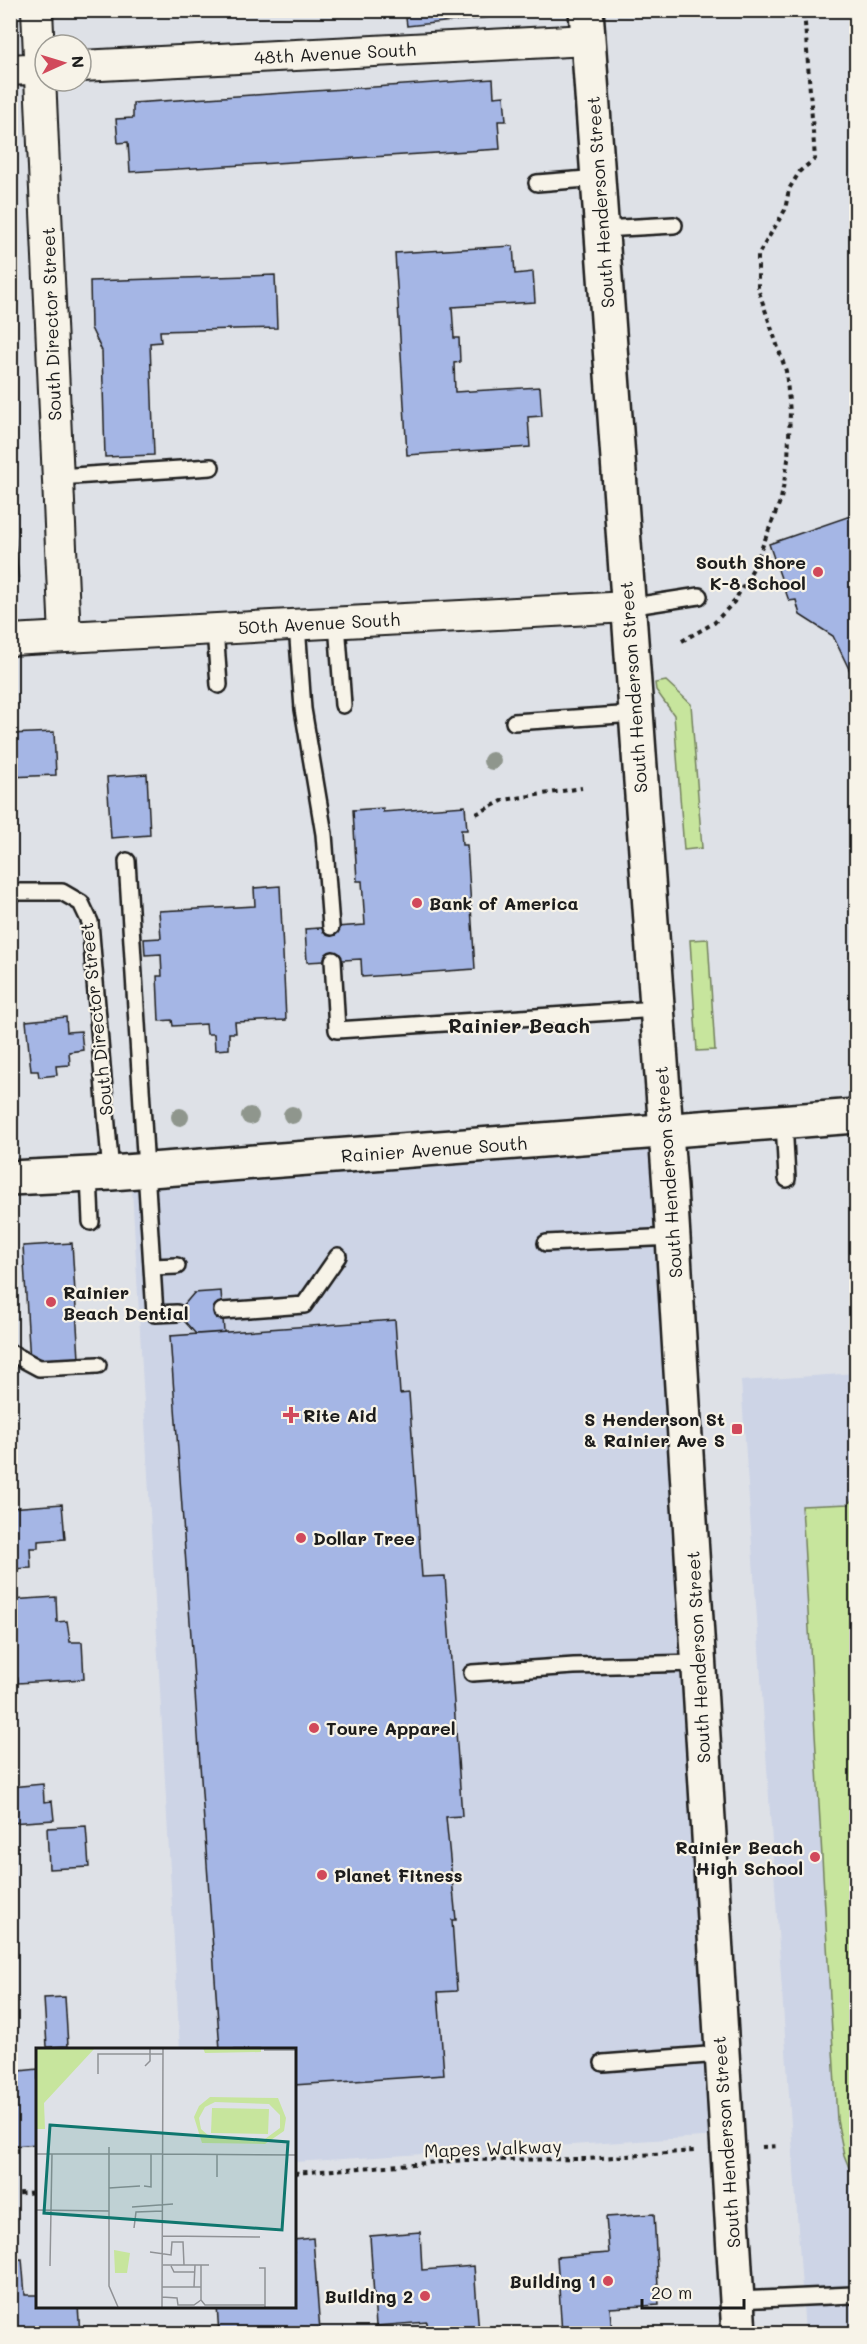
<svg xmlns="http://www.w3.org/2000/svg" width="867" height="2344" viewBox="0 0 867 2344" font-family="Mali,sans-serif">
<rect width="100%" height="100%" fill="#dee1e7"/>
<filter id="ink" filterUnits="userSpaceOnUse"><feTurbulence type="fractalNoise" baseFrequency=".0167" numOctaves="2"/><feDisplacementMap in="SourceGraphic" scale="12" xChannelSelector="R" yChannelSelector="G"/><feConvolveMatrix kernelMatrix="1 2 1 2 8 2 1 2 1" color-interpolation-filters="sRGB"/></filter>
<g filter="url(#ink)">
<!-- built -->
<path fill="#cdd4e6" d="M656,1147L719,2136L294,2162V2050H180L132,1188Z
M856,1373V2333H805L741,1381Z"/>
<!-- green -->
<path fill="#c7e59d" stroke="#72805c" stroke-width="1.5" d="M666,681L691,704L702,848L684,850L674,715L656,690L655,683Z
M708,939L715,1050L697,1051L690,940Z
M856,1494V2185L844,2155L837,2120L802,1506L849,1504Z"/>
<!-- building -->
<path fill="#a5b6e5" stroke="#1c1c1c" stroke-width="1.5" d="M405,10H490L491,17L407,26Z
M493,79L494,97L504,96L506,121H498L500,149L130,172L128,142L118,143L116,119L133,118V103Z
M513,246L515,274L533,272L535,302L452,307L454,338H459L460,362L454,363L455,392L540,387L542,416L528,417L530,447L407,455L395,253Z
M275,275L277,328L160,331L161,342L150,343L154,455L105,457L102,351L91,328L90,281Z
M856,514V668L850,671L833,636L800,615L796,600L789,601L769,544Z
M10,522H13L19,582H10Z
M54,732L56,775L10,777V734Z
M147,774L150,835L111,838L107,777Z
M465,806L467,830H461L462,845H467L475,969L362,977L361,959L307,962L305,929L365,925L362,881H357L353,810L383,808V812Z
M280,886L286,1020L235,1022L236,1033H229V1049L215,1050L214,1034H207L206,1024L173,1026L172,1020L159,1021L157,976H162L161,954L145,955L144,939L161,938L159,911L255,906L254,888Z
M66,1017L67,1032L81,1031L83,1050L69,1052L70,1065L56,1066L57,1075L39,1077L38,1071H31L26,1021Z
M851,1202H856V1286Z
M72,1243L79,1359L30,1362L23,1246Z
M221,1291L224,1332L196,1334L177,1313L194,1293Z
M395,1320L400,1394L409,1393L422,1577L445,1576L462,1816L446,1817L456,1920H452L457,1991L438,1992L444,2075L294,2085V2050H220L170,1336Z
M62,1504L65,1539L38,1541V1548H30L31,1568L10,1569V1508Z
M56,1597L57,1622L67,1621L70,1642H82L84,1679L18,1683V1678L10,1679V1600Z
M10,1737H14L15,1751H10Z
M43,1784L44,1802L52,1801L54,1820L10,1823V1787Z
M86,1826L89,1867L49,1869L47,1828Z
M65,1997L68,2046L47,2047L44,1998Z
M38,2069V2144L13,2146L10,2072Z
M654,2214L659,2305L610,2308L612,2334H562L557,2257L609,2253L606,2217Z
M420,2232L422,2270L474,2266L479,2334H428L427,2322L376,2326L370,2236Z
M313,2238L320,2331L219,2334L217,2306H294V2240Z
M22,2259L25,2295H38V2306H78L80,2334H10V2260Z"/>
<g fill="none" stroke-linecap="round" stroke-linejoin="round">
<defs>
<path id="lane" d="M537,183L599,178
M603,229L674,225
M58,477L211,467
M628,607L699,596
M337,623L343,705
M297,625L303,709L324,834L331,927
M215,629L219,685
M514,722L635,714
M127,861L152,1267L177,1266
M10,892H62L81,903L90,922L111,1173
M333,960L337,1030L657,1009
M784,1121L787,1179
M89,1174L91,1222
M546,1243L673,1237
M152,1267L155,1314L177,1313
M222,1311L304,1305L338,1256
M13,1354L39,1368L98,1365
M472,1673L574,1666L698,1663
M603,2063L720,2054
M737,2300L853,2295"/>
<path id="street" d="M37,10L65,637
M81,66L588,40
M10,70L45,68
M10,640L628,607"/>
<path id="secondary" d="M586,10L670,1188L739,2334"/>
<path id="primary" d="M10,1178L111,1173L856,1116"/>
</defs>
<!-- lane casing -->
<use href="#lane" stroke="#1c1c1c" stroke-width="20"/>
<!-- street casing -->
<use href="#street" stroke="#1c1c1c" stroke-width="34"/>
<!-- secondary casing -->
<use href="#secondary" stroke="#1c1c1c" stroke-width="38"/>
<!-- primary casing -->
<use href="#primary" stroke="#1c1c1c" stroke-width="38"/>
<!-- path -->
<path stroke="#1c1c1c" stroke-width="4" stroke-dasharray="4.5 4.5" stroke-linecap="butt" d="M682,641L714,623L734,602L755,565L781,499L788,460L790,412L786,371L758,289V255L785,210L789,189L800,171L815,159L804,10
M476,814L504,800L582,788
M762,2147L778,2146
M294,2173L466,2160L587,2159L694,2151
M10,2194L38,2192"/>
<!-- lane -->
<use href="#lane" stroke="#f7f3e8" stroke-width="15"/>
<!-- street -->
<use href="#street" stroke="#f7f3e8" stroke-width="30"/>
<!-- secondary -->
<use href="#secondary" stroke="#f7f3e8" stroke-width="33"/>
<!-- primary -->
<use href="#primary" stroke="#f7f3e8" stroke-width="33"/>
</g>
<!-- trees -->
<g fill="#8f968d">
<circle cx="492" cy="761" r="9"/>
<circle cx="292" cy="1115" r="9"/>
<circle cx="250" cy="1116" r="9"/>
<circle cx="180" cy="1117" r="9"/>
</g>
</g>
<!-- markers -->
<g fill="#d1495b" stroke="#f7f3e8" stroke-width="2">
<circle cx="818" cy="572" r="6"/>
<circle cx="417" cy="903" r="6"/>
<circle cx="51" cy="1302" r="6"/>
<path d="M288 1406h6v6h6v6h-6v6h-6v-6h-6v-6h6z"/>
<rect x="731" y="1423" width="12" height="12" rx="3"/>
<circle cx="301" cy="1538" r="6"/>
<circle cx="314" cy="1728" r="6"/>
<circle cx="815" cy="1857" r="6"/>
<circle cx="322" cy="1875" r="6"/>
<circle cx="608" cy="2281" r="6"/>
<circle cx="425" cy="2296" r="6"/>
</g>
<g text-anchor="middle" dominant-baseline="central" stroke-width="4.5" stroke-linejoin="round" paint-order="stroke">
<!-- street labels -->
<g font-size="18" fill="#1c1c1c" stroke="#f7f3e8">
<text transform="translate(335 53) rotate(-3)">48th Avenue South</text>
<text transform="translate(600 202) rotate(-94)">South Henderson Street</text>
<text transform="translate(51 324) rotate(-92)">South Director Street</text>
<text transform="translate(319 623) rotate(-3)">50th Avenue South</text>
<text transform="translate(633 687) rotate(-94)">South Henderson Street</text>
<text transform="translate(96 1019) rotate(-96)">South Director Street</text>
<text transform="translate(434 1149) rotate(-4)">Rainier Avenue South</text>
<text transform="translate(668 1172) rotate(-94)">South Henderson Street</text>
<text transform="translate(698 1657) rotate(-93)">South Henderson Street</text>
<text transform="translate(726 2142) rotate(-94)">South Henderson Street</text>
<text transform="translate(493 2148) rotate(-2)">Mapes Walkway</text>
</g>
<!-- poi labels -->
<g font-size="18" font-weight="bold" fill="#1c1c1c" stroke="#f7f3e8" text-anchor="start">
<text x="806" y="562" text-anchor="end">South Shore<tspan x="806" dy="21">K-8 School</tspan></text>
<text x="429" y="903">Bank of America</text>
<text x="63" y="1292">Rainier<tspan x="63" dy="21">Beach Dential</tspan></text>
<text x="303" y="1415">Rite Aid</text>
<text x="725" y="1419" text-anchor="end">S Henderson St<tspan x="725" dy="21">&amp; Rainier Ave S</tspan></text>
<text x="313" y="1538">Dollar Tree</text>
<text x="326" y="1728">Toure Apparel</text>
<text x="803" y="1847" text-anchor="end">Rainier Beach<tspan x="803" dy="21">High School</tspan></text>
<text x="334" y="1875">Planet Fitness</text>
<text x="596" y="2281" text-anchor="end">Building 1</text>
<text x="413" y="2296" text-anchor="end">Building 2</text>
</g>
<!-- neighbourhood labels -->
<g font-size="20" font-weight="bold" fill="#1c1c1c" stroke="#f7f3e8">
<text x="519" y="1025">Rainier Beach</text>
</g>
</g>
<!-- overview -->
<g transform="translate(36 2048)">
<rect width="260" height="260" fill="#dee1e7"/>
<path d="M0,0H59L8,55L9,81H0ZM167,0H225V4L169,5ZM174,49L242,50L250,70L248,83L229,96L166,95L158,69L163,58ZM179,54L233,56L244,67V80L229,91L174,89L165,81L163,70L169,59ZM176,60L233,61L232,86L175,85ZM78,202L94,205L91,225H79Z" fill="#c7e59d" fill-rule="evenodd"/>
<path fill="none" stroke="#909296" stroke-width="1.5" d="M228,2H260M109,18L114,13V0M62,26V6H127M73,99V238L82,259M0,106H127M127,106L260,107M181,129V106M108,138L115,139V106M73,140L104,138M96,159L137,156M0,162L73,163M98,180L100,164L127,163M127,188L224,189M114,204L135,207L136,194H147L148,217M127,217H173M165,217V252L169,257H229M14,218L16,106M135,218L138,224H158M223,220H229V259M126,239H165M158,239L159,217M126,249L141,250L142,257H158L165,252M126,259L127,0"/>
<path fill="#0f766e" fill-opacity="0.15" stroke="#0f766e" stroke-width="3" d="M14,77L252,94L246,182L8,165Z"/>
<rect width="260" height="260" fill="none" stroke="#1c1c1c" stroke-width="3"/>
</g>
<!-- margin -->
<rect width="867" height="2344" fill="none" stroke="#f7f3e8" stroke-width="36"/>
<rect x="18" y="18" width="831" height="2308" fill="none" stroke="#1c1c1c" stroke-width="2" filter="url(#ink)"/>
<!-- north arrow -->
<g transform="translate(63 63) rotate(86)"><circle r="28" fill="#f7f3e8" stroke="#9f9d96" stroke-width="1.5"/>
<path d="M0-4.5L10 22L0 15L-10 22Z" fill="#d1495b"/>
<text y="-9" font-size="16" font-weight="bold" text-anchor="middle" fill="#1c1c1c">N</text>
</g>
<!-- scale -->
<path d="M642 2299v9h102v-9" fill="none" stroke="#1c1c1c" stroke-width="3"/>
<text x="651" y="2299" font-size="18" fill="#1c1c1c" stroke="#f7f3e8" stroke-width="4.5" paint-order="stroke">20 m</text>
</svg>
